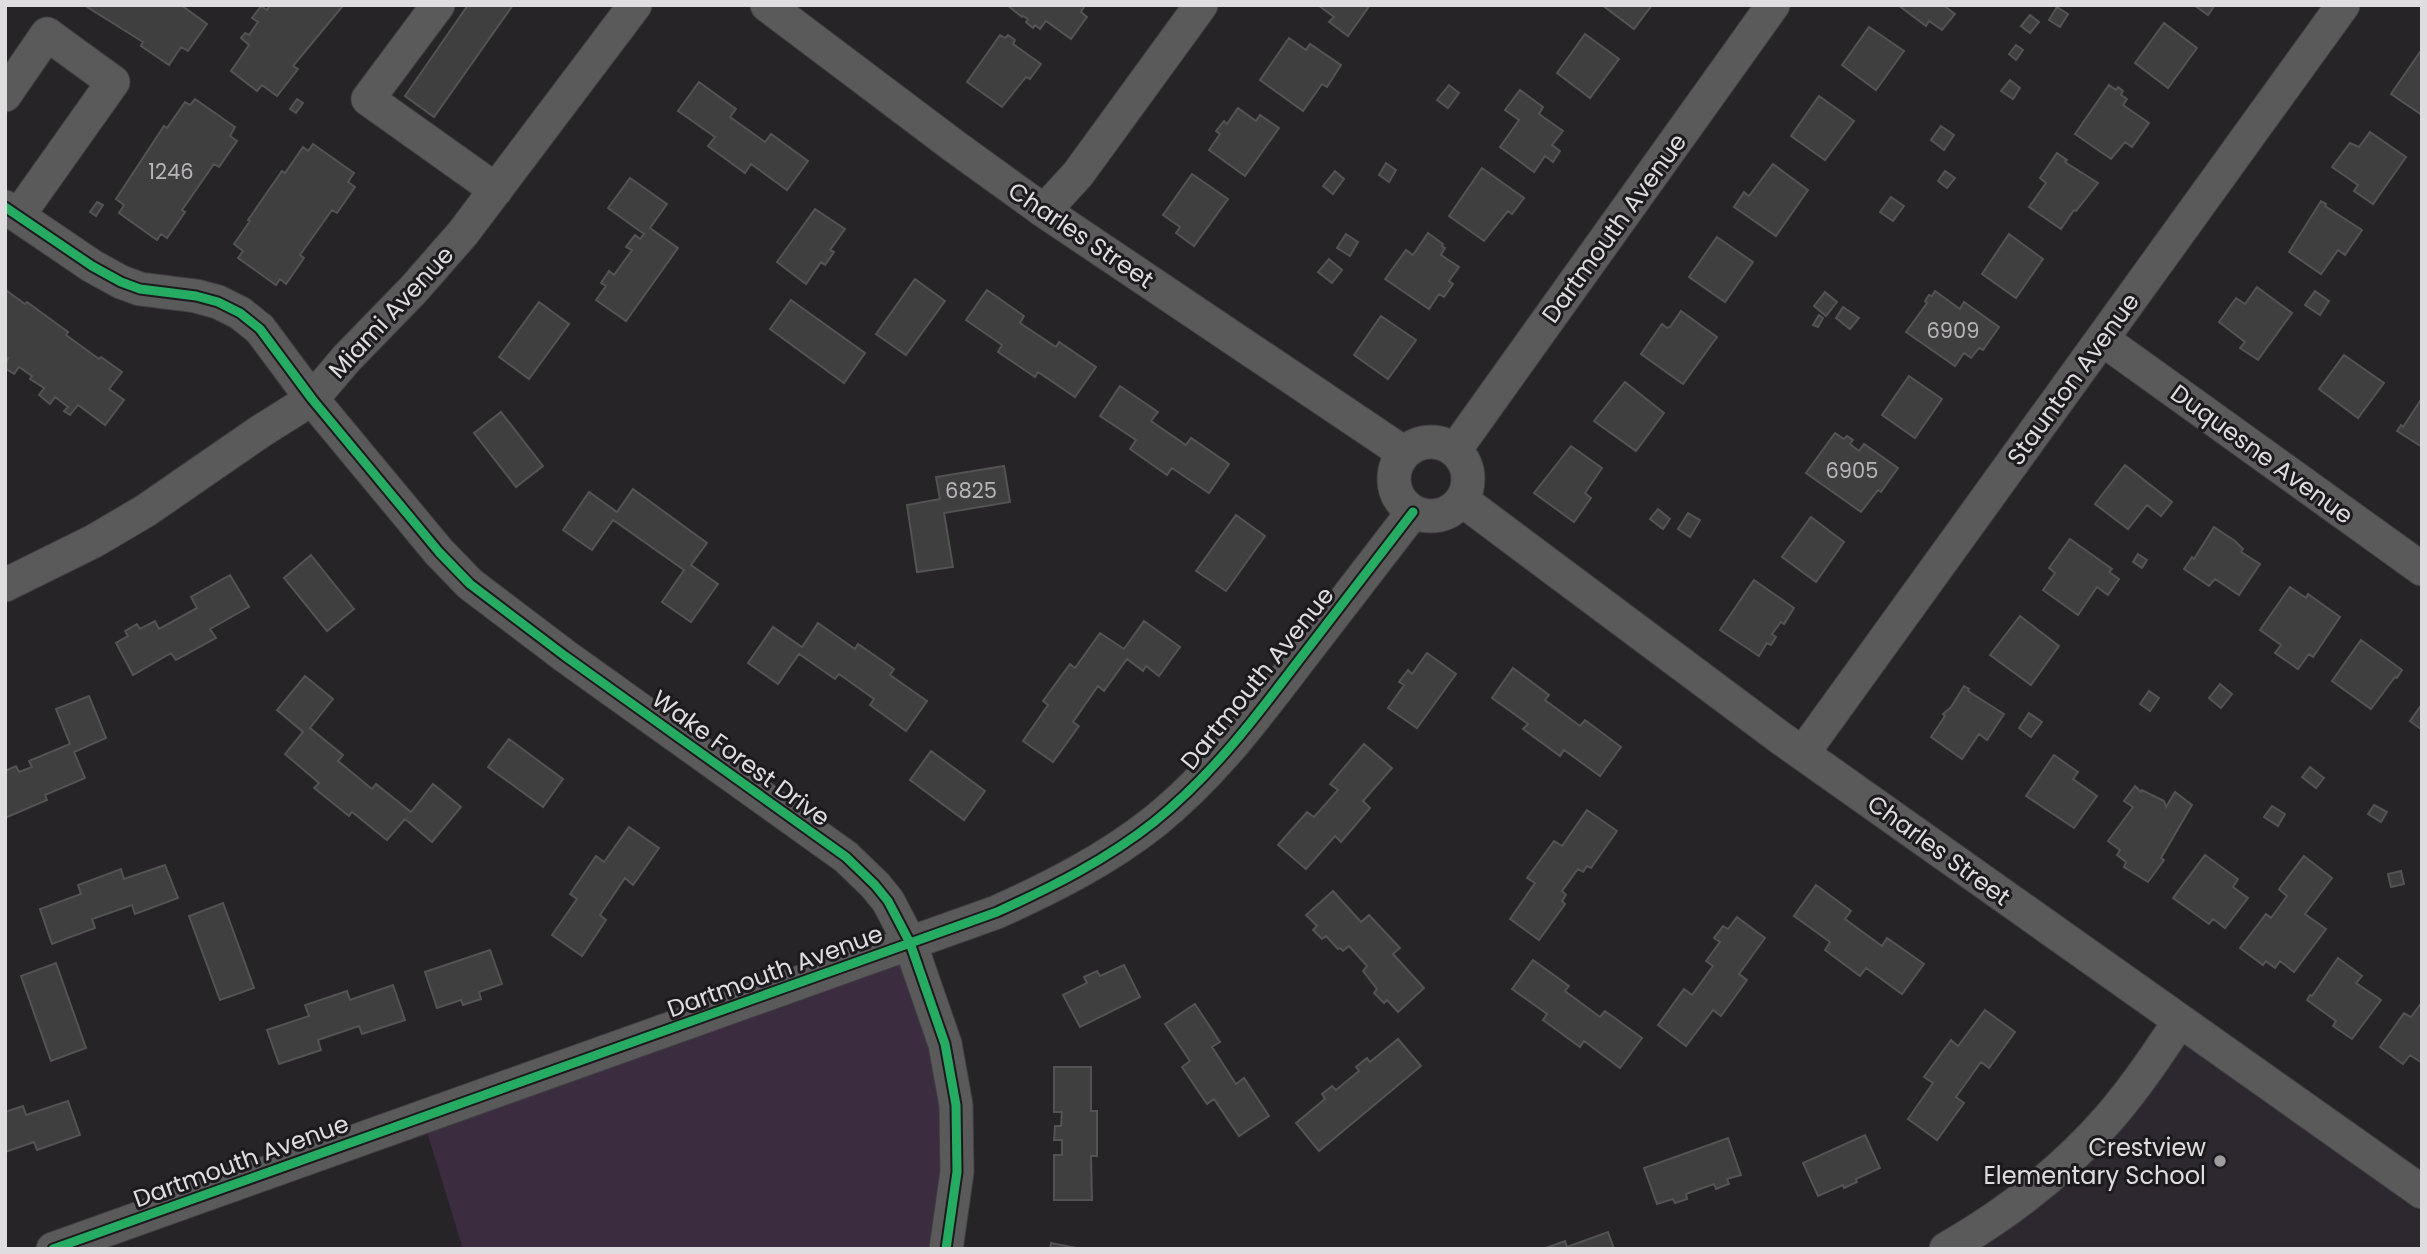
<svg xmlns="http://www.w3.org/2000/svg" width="2427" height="1254" viewBox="0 0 2427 1254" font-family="Poppins,sans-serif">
<rect width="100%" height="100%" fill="#262427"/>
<!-- built -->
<path fill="#2d2730" d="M2179,1019L2422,1195V1249H1945L2035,1191Z"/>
<!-- green -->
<path fill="#3b2c40" d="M912,947L951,1080L944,1249H463L423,1119Z"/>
<!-- building -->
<path fill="#403f40" stroke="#535353" stroke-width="2" d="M84,5H181L207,24L188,51L181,47L169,65L141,46L143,42Z
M270,5H339L342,7L293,66L298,69L277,96L262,85L257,91L231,71L249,45L241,38L245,33L249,35L258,22L252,18L261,6L267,10Z
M468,5H513L434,117L405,96Z
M1007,5H1085L1081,12L1087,17L1071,39L1046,21L1040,29L1035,25L1033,28L1026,22L1028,19L1023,16L1022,17Z
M1318,5H1370L1348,36L1329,22L1334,17Z
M1602,5H1652L1634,29Z
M1898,5H1943L1955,14L1942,30L1929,21L1926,26Z
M2194,5H2215L2208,15Z
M2057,7L2068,14L2060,27L2049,20Z
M2030,15L2039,22L2030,33L2021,26Z
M2164,23L2197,48L2168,88L2135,63Z
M1869,27L1904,51L1876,90L1842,65Z
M1585,34L1619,59L1590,98L1557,73Z
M1000,35L1005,38L1008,35L1015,40L1013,44L1041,64L1030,79L1026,77L1002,107L967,82Z
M1289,38L1306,50L1310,44L1341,65L1327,87L1322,84L1303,111L1260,80Z
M2016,45L2023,50L2016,60L2009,54Z
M2420,52L2422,53V115L2391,94Z
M2010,80L2020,88L2013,99L2001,91Z
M699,82L736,109L730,117L765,142L771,134L808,161L787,190L751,164L745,173L708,146L715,137L678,111Z
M1449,85L1459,93L1448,108L1437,100Z
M2109,85L2116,90L2118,87L2123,91L2121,95L2127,99L2123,105L2149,123L2132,147L2125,142L2111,159L2075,134Z
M1520,90L1543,107L1539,114L1563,131L1552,145L1560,151L1553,162L1545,156L1534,172L1500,147L1519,120L1505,110Z
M1819,96L1854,121L1825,160L1791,136Z
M195,99L235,127L230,136L237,141L219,167L214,164L182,210L185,212L167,238L161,234L157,240L119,213L124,205L116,199L164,126L167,128L185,102L190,105Z
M297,99L303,103L296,113L290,109Z
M1238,108L1256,121L1260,115L1279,128L1245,176L1209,150L1220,134L1216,131L1224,121L1227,124Z
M1941,126L1954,135L1944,150L1931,140Z
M2370,132L2406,157L2373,204L2354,191L2358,185L2332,167L2350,143L2359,147Z
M313,144L354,173L348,182L355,187L337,213L332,210L300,255L304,258L286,284L280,279L276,285L238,258L243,251L234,244L250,221L248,220L282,171L285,173L303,147L308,151Z
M2057,153L2067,160L2065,162L2098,183L2076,211L2074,210L2061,229L2029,207L2046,183L2040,178Z
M1386,163L1396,170L1389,182L1379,175Z
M1773,164L1808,190L1776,236L1734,207L1744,192L1749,196Z
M1482,168L1524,198L1512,214L1508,211L1484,241L1449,216Z
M1335,171L1344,179L1333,194L1323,186Z
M1945,171L1955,178L1947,188L1938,181Z
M1192,174L1228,199L1194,246L1176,233L1180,227L1163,215Z
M630,178L667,204L650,228L678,248L626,321L596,300L606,286L601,283L609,271L614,275L632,250L626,247L635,235L640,239L644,234L608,208Z
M1891,197L1904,206L1893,221L1880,212Z
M2321,201L2326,204L2325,206L2362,230L2345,255L2338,250L2321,274L2289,252Z
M97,202L103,205L96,216L90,212Z
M815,209L845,229L830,250L834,252L825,265L821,262L806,284L777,262Z
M1428,233L1443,244L1442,246L1445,248L1441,255L1459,267L1449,281L1453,284L1444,297L1439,294L1429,309L1385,279L1406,250L1413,255Z
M1346,234L1358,242L1350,256L1337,248Z
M2009,234L2043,259L2016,298L1982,274Z
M1717,237L1753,262L1725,302L1689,277Z
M1329,259L1342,270L1332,283L1318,272Z
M915,279L945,301L906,355L876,334Z
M2257,287L2292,313L2258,360L2240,348L2245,342L2219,322L2236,298L2245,304Z
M987,290L1024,316L1020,323L1056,347L1059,342L1096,367L1075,397L1038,372L1035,377L998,352L1002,345L966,320Z
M7,291L25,304L27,302L68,332L66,335L99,359L101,357L122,372L109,389L124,400L105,425L78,405L70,415L64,411L68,407L55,397L50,404L39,395L44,388L30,379L32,376L19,367L14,374L5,368L8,358L5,357V292Z
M1935,291L1960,309L1964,302L1999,327L1983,350L1979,348L1971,358L1964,353L1955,366L1906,332L1927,303L1925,301L1929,295L1932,296Z
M2315,291L2329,301L2320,315L2305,305Z
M1825,292L1837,302L1826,316L1814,306Z
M791,300L865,353L844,383L770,329Z
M539,302L569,324L529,379L499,357Z
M1843,307L1859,318L1850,329L1836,318Z
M1681,311L1717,337L1683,384L1641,354L1662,324L1667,328L1670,327Z
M1819,315L1823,318L1818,327L1813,325Z
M1381,316L1416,340L1388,379L1354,355Z
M2344,355L2384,383L2358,418L2319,389Z
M1909,376L1942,399L1915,438L1882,415Z
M1625,382L1664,413L1636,451L1594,421Z
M1120,386L1158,412L1151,421L1186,445L1191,438L1229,464L1209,493L1172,468L1167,475L1130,449L1136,440L1100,416Z
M2422,398V447L2397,431L2401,425L2403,427Z
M501,412L543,466L516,487L474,433Z
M1835,433L1844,439L1847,436L1853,440L1850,444L1859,451L1864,444L1898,468L1881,492L1878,490L1861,512L1806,473Z
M1571,446L1602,468L1585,493L1591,498L1574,522L1534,493Z
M2125,465L2172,502L2161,516L2147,505L2128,529L2095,504Z
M1004,466L1010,502L944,513L953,567L917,572L907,505L940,499L936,477Z
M633,489L707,543L691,565L718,584L691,622L662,602L684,570L613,520L592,550L563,530L589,492L617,512Z
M1658,509L1670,519L1663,529L1650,519Z
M1688,513L1700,520L1690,537L1678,529Z
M1236,515L1265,536L1226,591L1196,571Z
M1811,517L1844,542L1816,582L1782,557Z
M2214,527L2235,541L2243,549L2241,552L2260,564L2239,595L2215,579L2209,586L2184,569L2192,557L2194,559Z
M2070,539L2112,569L2109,572L2119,579L2108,595L2097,587L2078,615L2043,590L2055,573L2049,568Z
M2138,554L2147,560L2142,568L2133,562Z
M311,555L354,609L327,631L284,578Z
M230,575L249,607L210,629L216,638L176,660L171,653L133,675L116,643L128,636L125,631L137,624L140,629L155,621L159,629L197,608L191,597Z
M1754,580L1794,608L1784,624L1781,622L1772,634L1776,637L1771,645L1767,643L1759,656L1720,630Z
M2290,587L2306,598L2308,594L2340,617L2313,657L2309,654L2298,669L2275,653L2281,645L2260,630Z
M2020,616L2059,646L2031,685L1990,655Z
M1144,621L1180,647L1159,676L1146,666L1143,671L1127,659L1104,691L1098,686L1073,722L1079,726L1053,762L1023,741L1048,705L1043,701L1070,664L1075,668L1100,633L1124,649Z
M818,623L855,649L858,644L894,669L890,675L927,701L906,731L870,705L874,699L839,674L835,679L799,654L778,684L748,663L773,627L802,647Z
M2361,640L2402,670L2397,678L2395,677L2371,709L2332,681Z
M1427,653L1456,674L1417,728L1388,708L1404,685L1399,682L1408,670L1412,674Z
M1513,668L1549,695L1545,700L1580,726L1585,720L1621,747L1600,776L1564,750L1560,756L1523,729L1528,724L1492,698Z
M305,676L333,699L310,728L343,755L338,761L372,789L376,784L411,812L433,784L461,807L432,842L405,819L387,840L352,812L349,816L314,788L319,783L285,754L303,732L277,710Z
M2220,684L2232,694L2221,708L2209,698Z
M1964,686L1969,689L1968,691L2004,714L1987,740L1979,734L1962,759L1931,737L1945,716L1943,714L1951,707Z
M2149,691L2159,698L2150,711L2140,704Z
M89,696L106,738L74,752L85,778L45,795L47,800L5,818V771L16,766L19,772L32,767L29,761L70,744L56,709Z
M2422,704V730L2410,721Z
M2029,713L2042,722L2031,737L2019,728Z
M509,739L563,779L543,807L488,767Z
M1364,744L1392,768L1363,801L1370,808L1341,842L1335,836L1306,869L1278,845L1307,812L1314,817L1338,790L1330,784Z
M931,751L985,791L964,820L910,780Z
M2054,755L2078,772L2073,779L2097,796L2074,828L2026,796Z
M2310,767L2324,778L2316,788L2302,777Z
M2135,786L2141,792L2142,790L2164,801L2166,807L2175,792L2192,805L2161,858L2164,860L2148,882L2124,867L2126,862L2117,855L2120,850L2108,841L2133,807L2124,801Z
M2374,805L2387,812L2381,822L2368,814Z
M2272,806L2285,814L2278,826L2264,817Z
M1587,810L1617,831L1591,868L1587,866L1583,872L1578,869L1562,891L1566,895L1562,901L1565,904L1539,940L1510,919L1535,883L1527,878L1554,841L1562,846Z
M629,827L659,848L633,885L625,878L600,915L606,920L582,956L552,935L577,899L570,894L596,856L604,862Z
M2205,855L2238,879L2233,887L2248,898L2225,928L2213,919L2209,924L2173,898Z
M2304,856L2332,878L2305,914L2326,929L2294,972L2280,961L2275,968L2266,961L2263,965L2240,948L2266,914L2271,918L2287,896L2279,889Z
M165,865L178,898L135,914L132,905L92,919L95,928L52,944L40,909L81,894L78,885L121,869L124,879Z
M2401,871L2404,884L2391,887L2388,874Z
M1816,885L1851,911L1845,919L1882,946L1887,938L1924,964L1902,994L1866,968L1860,976L1825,950L1830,942L1794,916Z
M1333,891L1361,922L1369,915L1400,948L1393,954L1424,988L1398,1012L1387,1000L1384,1003L1374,993L1377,989L1363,971L1367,966L1349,946L1343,951L1340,948L1338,949L1326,936L1322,939L1313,930L1317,926L1306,915Z
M223,903L254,988L220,1000L189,916Z
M1737,917L1765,938L1739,974L1747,980L1721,1016L1713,1010L1686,1046L1658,1025L1684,989L1692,995L1713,966L1706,961L1720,942L1714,938L1723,926L1728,929Z
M490,950L502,984L479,992L481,999L463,1005L461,1000L437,1008L425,972Z
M2338,958L2362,976L2356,983L2381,1000L2352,1039L2333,1026L2336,1021L2307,1000L2310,995L2312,996Z
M1533,960L1569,986L1565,991L1600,1017L1605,1011L1642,1038L1620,1068L1584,1041L1580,1047L1543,1020L1547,1014L1512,989Z
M56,963L86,1048L51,1061L21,976Z
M1124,965L1140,997L1080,1027L1063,995L1087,983L1084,977L1097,971L1100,976Z
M393,985L405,1020L362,1034L359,1026L318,1040L321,1050L279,1064L267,1030L309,1016L305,1005L347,991L350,1000Z
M2422,1002V1063L2410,1055L2403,1064L2380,1047L2404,1013L2411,1017Z
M1195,1004L1220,1042L1212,1047L1236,1084L1244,1078L1269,1116L1239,1136L1214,1099L1207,1104L1182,1067L1190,1061L1165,1024Z
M1985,1010L2015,1032L1989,1068L1981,1062L1956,1097L1964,1103L1937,1140L1908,1119L1933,1083L1924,1077L1951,1040L1958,1046Z
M1398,1039L1421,1066L1319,1151L1296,1123L1325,1099L1322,1094L1332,1086L1336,1090L1359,1071L1356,1067L1367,1058L1370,1062Z
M1054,1067H1091V1111H1097V1156H1091L1092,1200H1054V1155H1062V1140H1054L1055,1126H1061L1062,1112H1054Z
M68,1101L80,1135L37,1150L34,1142L5,1152V1112L23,1106L26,1115Z
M1865,1135L1880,1168L1856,1179L1857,1182L1844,1188L1843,1185L1818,1196L1803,1163Z
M1728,1138L1741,1175L1727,1179L1729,1184L1716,1189L1714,1184L1686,1194L1687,1199L1675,1203L1673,1199L1657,1204L1644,1168Z
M1608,1232L1614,1249H1543L1565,1241L1567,1247Z
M1051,1243L1081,1249H1050Z"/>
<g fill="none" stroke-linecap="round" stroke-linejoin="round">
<defs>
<path id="street" d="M438,5L368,99L496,190
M767,5L954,146L1044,211L1404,453
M5,95L47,34L113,82L18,216
M5,207L92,266L121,282L140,289L196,296L218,302L240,313L260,329L312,399L439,552L470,584L565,656L846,857L875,885L888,901L910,943L945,1044L956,1105L957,1172L946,1249
M1044,211L1078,174L1201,5
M2102,339L2422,569
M1394 479a37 37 0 1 1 74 0a37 37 0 1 1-74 0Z
M1455,450L1773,5
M1462,500L1782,739L2422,1192
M5,585L94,541L145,511L261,431L312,399L347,358L414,289L463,233L635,5
M1803,753L2343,5
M53,1249L997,912C1052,887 1106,860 1154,822C1211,776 1252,722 1296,664C1335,613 1374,563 1413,512
M1946,1249C2007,1214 2063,1171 2109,1118C2135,1088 2157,1055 2179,1022"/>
</defs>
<!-- street casing -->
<use href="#street" stroke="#413f42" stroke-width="35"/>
<!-- street -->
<use href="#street" stroke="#5b5a5b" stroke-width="33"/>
<defs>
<path id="cycleway" d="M5,207L92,266L121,282L140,289L196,296L218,302L240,313L260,329L312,399L439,552L470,584L565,656L846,857L875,885L888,901L910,943L945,1044L956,1105L957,1172L946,1249
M53,1249L997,912C1052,887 1106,860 1154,822C1211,776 1252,722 1296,664C1335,613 1374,563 1413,512"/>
</defs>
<!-- cycleway casing -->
<use href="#cycleway" stroke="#1d1a1e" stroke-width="13"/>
<!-- cycleway -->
<use href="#cycleway" stroke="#26ab63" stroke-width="9"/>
</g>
<!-- markers -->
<circle fill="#9f9c9f" stroke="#1d1a1e" stroke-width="2.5" cx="2220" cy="1161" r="7"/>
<g text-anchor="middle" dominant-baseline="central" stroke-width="6" stroke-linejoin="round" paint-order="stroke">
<!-- number labels -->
<g font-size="21" fill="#b8b6b8">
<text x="171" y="171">1246</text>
<text x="1953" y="330">6909</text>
<text x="1852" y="470">6905</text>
<text x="971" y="490">6825</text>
</g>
<!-- street labels -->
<g font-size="24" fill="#e0dde0" stroke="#1d1a1e">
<text transform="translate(1614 228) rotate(-54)">Dartmouth Avenue</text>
<text transform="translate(1081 235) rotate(34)">Charles Street</text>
<text transform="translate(391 312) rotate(-47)">Miami Avenue</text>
<text transform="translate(2073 379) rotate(-54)">Staunton Avenue</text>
<text transform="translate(2262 454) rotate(36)">Duquesne Avenue</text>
<text transform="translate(1257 678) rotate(-51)">Dartmouth Avenue</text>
<text transform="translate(741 758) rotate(36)">Wake Forest Drive</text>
<text transform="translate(1939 850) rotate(36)">Charles Street</text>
<text transform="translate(775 971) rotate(-20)">Dartmouth Avenue</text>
<text transform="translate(241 1161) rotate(-20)">Dartmouth Avenue</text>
</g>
<!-- poi labels -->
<g font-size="24" fill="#e0dde0" stroke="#1d1a1e" text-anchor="end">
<text x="2206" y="1147">Crestview<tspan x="2206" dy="28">Elementary School</tspan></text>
</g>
</g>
<!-- border -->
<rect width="2427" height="1254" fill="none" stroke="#e0dde0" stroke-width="14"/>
</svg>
